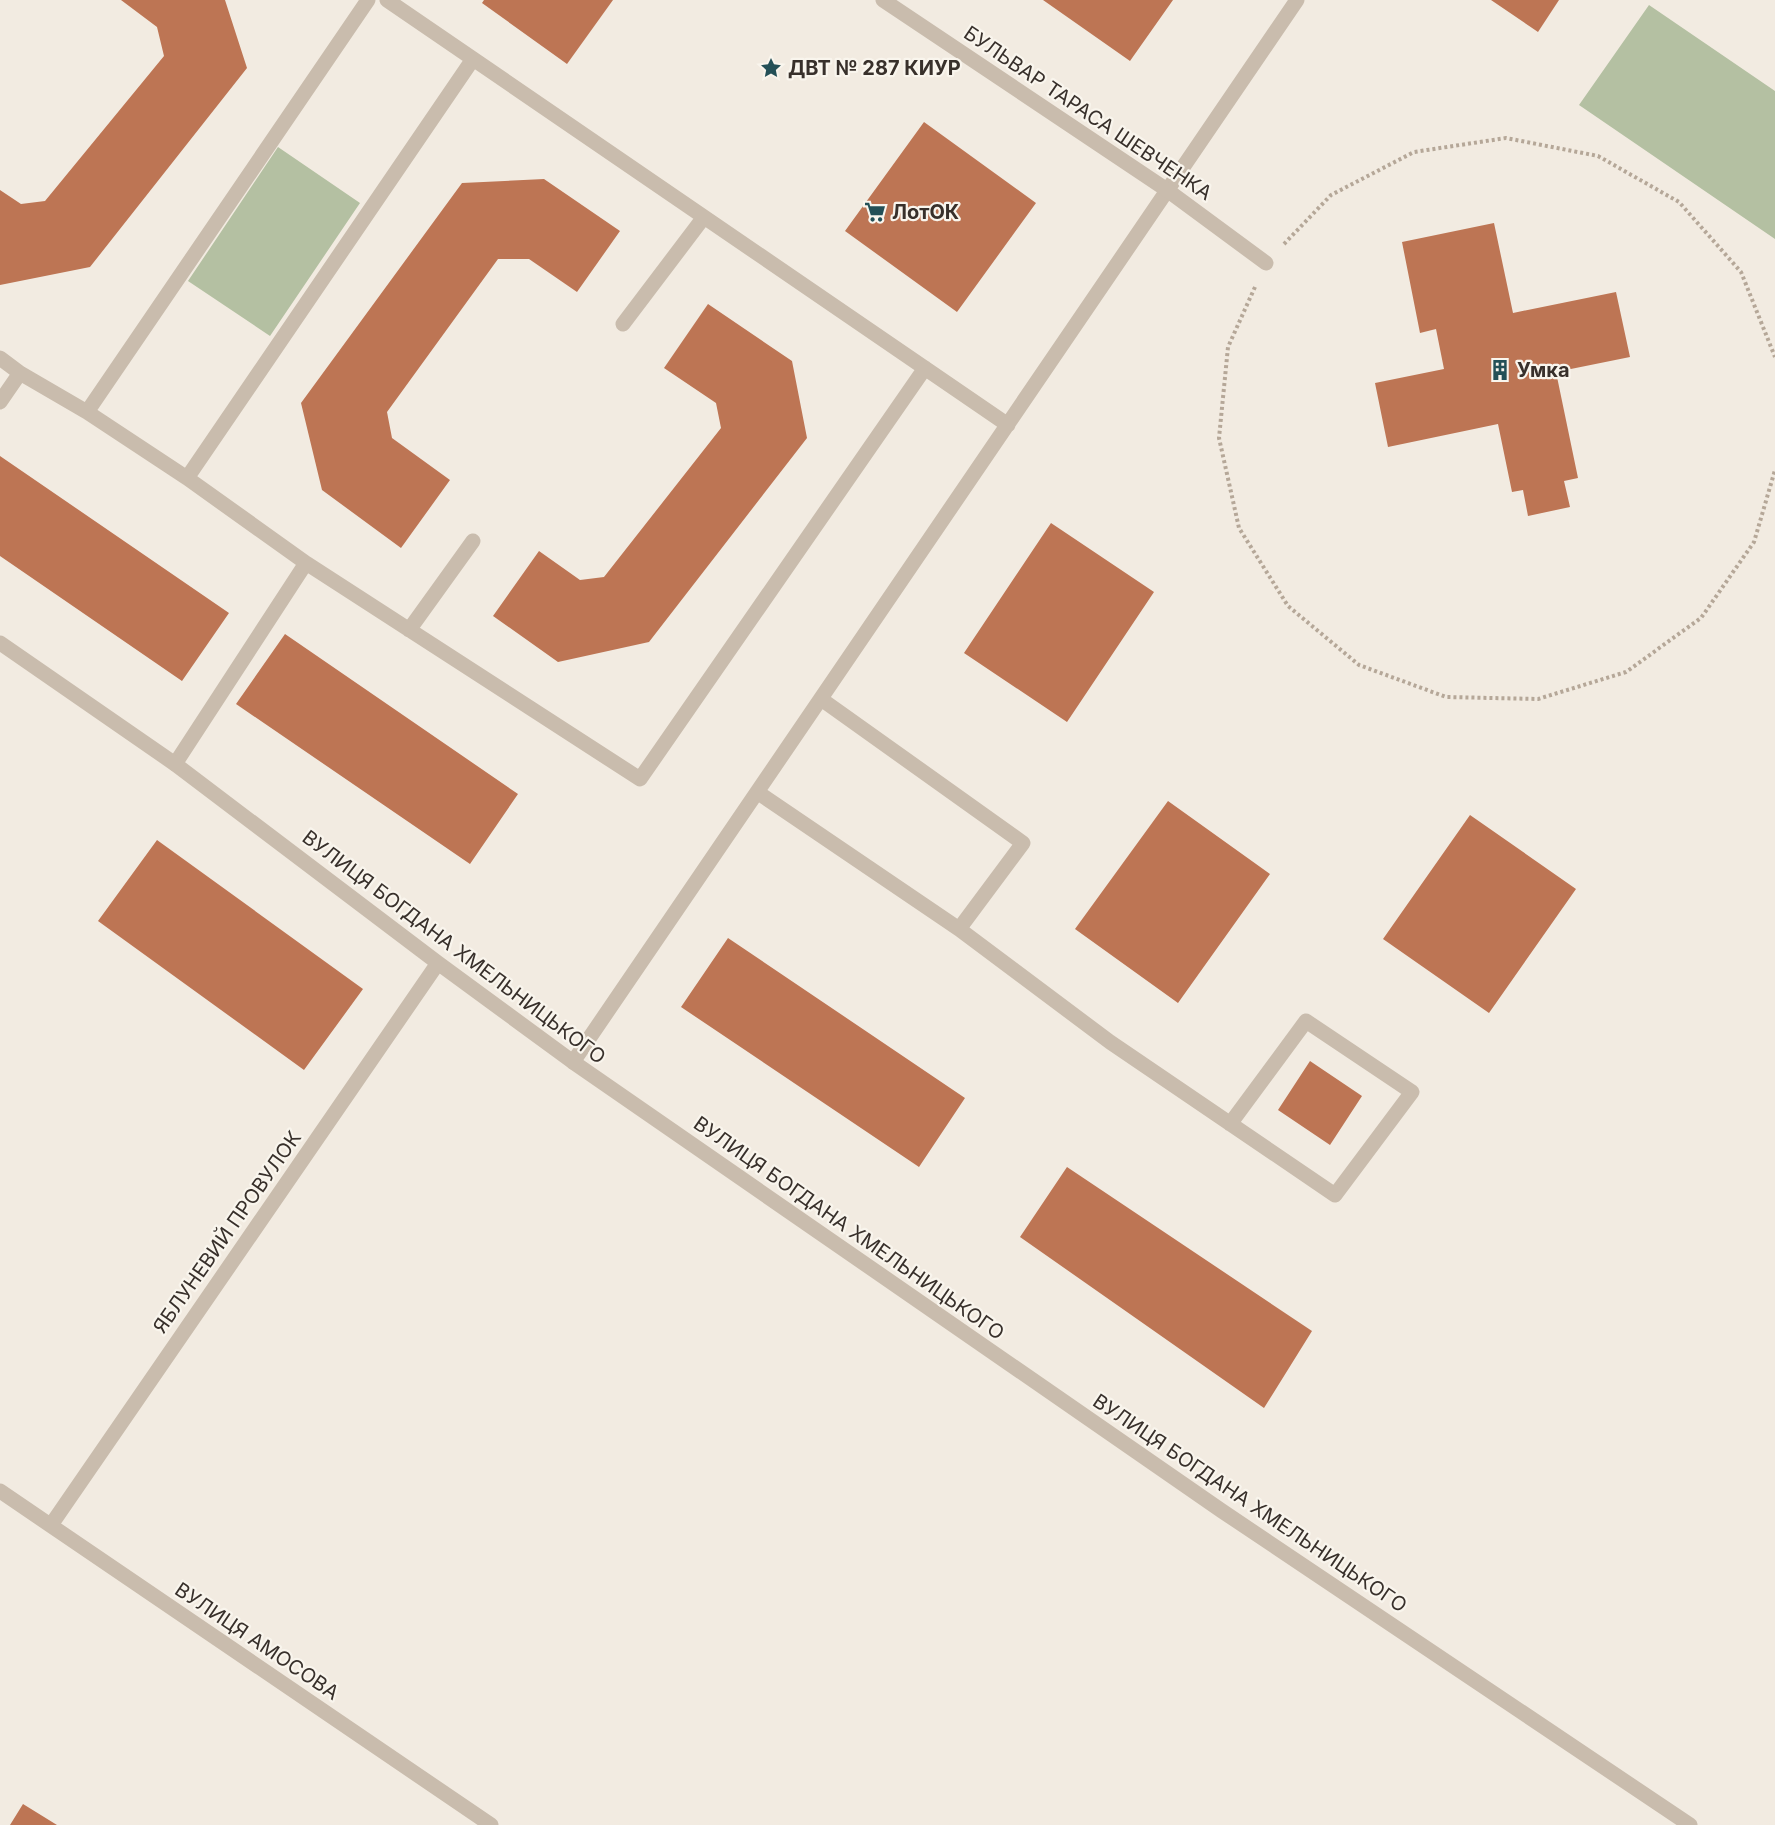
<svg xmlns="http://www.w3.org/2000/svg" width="1775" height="1825" viewBox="0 0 1775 1825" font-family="Inter,sans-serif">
<rect width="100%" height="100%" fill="#f2ebe1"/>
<!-- green -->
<path fill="#b4c0a2" d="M1649,5L1775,91V239L1579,105Z
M278,147L360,203L270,336L188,281Z"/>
<!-- building -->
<path fill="#bd7554" d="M121,0H225L247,68L90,267L0,285V190L21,204L45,201L164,56L157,27Z
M484,0H613L567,64L482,3Z
M1043,0H1173L1130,61Z
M1491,0H1559L1538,32Z
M924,122L1036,203L957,312L845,231Z
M544,179L620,231L577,292L529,259H498L387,412L392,438L450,480L401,548L322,490L301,403L462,183Z
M1494,223L1513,313L1616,292L1630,357L1556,372L1578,478L1564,481L1570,507L1528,516L1523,490L1512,492L1498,424L1388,447L1375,383L1444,369L1436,329L1420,333L1402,242Z
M708,304L792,361L807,438L649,642L558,662L493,616L539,551L580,580L604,577L721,428L716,403L664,368Z
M0,456L229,613L182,681L0,556Z
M1051,523L1154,592L1067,722L964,653Z
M285,634L518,794L470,864L236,704Z
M1168,801L1270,874L1178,1003L1075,929Z
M1470,815L1576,889L1489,1013L1383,939Z
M157,840L363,989L304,1070L98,921Z
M728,938L965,1098L919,1167L681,1007Z
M1310,1061L1362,1096L1330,1145L1278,1110Z
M1067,1167L1312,1331L1264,1408L1020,1237Z
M23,1804L57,1825H10Z"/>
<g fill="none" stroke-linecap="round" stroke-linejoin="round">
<!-- path -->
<path stroke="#b5a798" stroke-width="4" stroke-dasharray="3 3" stroke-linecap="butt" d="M1284,244L1331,195L1414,152L1506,138L1598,156L1679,202L1741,272L1775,357
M1255,287L1228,347L1219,438L1239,528L1288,606L1359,665L1446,697L1538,699L1626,672L1701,618L1754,542L1775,470"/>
<!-- service -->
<path stroke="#c9bcad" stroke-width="15" d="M387,0L1008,425
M623,324L704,217
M0,358L20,373L87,412L187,478L306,563L640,779L925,368
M0,402L20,373
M87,412L368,0
M187,478L473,59
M409,630L473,541
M821,699L1023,843L959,929
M175,764L306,563
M757,792L959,929L1110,1042L1335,1195L1412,1092L1306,1021L1230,1124
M573,1062L1297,0"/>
<!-- pedestrian -->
<path stroke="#c9bcad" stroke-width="15" d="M883,0L1167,190L1266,263"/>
<!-- minor -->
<path stroke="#c9bcad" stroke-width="15" d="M0,643L175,764L438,963L573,1062L1222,1511L1690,1825
M0,1491L491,1825
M51,1525L438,963"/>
</g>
<!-- icons -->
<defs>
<symbol id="sight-bare" viewBox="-9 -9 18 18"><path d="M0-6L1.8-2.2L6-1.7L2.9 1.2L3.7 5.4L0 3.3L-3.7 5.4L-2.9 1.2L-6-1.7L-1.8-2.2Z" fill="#245057" stroke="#f9f5ed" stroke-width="2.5" paint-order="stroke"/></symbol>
<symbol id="supermarket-bare" viewBox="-9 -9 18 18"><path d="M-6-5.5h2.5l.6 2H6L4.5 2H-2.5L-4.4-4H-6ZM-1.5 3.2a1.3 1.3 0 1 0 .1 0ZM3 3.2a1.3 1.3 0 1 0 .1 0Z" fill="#245057" stroke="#f9f5ed" stroke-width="2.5" paint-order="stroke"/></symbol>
<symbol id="building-bare" viewBox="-9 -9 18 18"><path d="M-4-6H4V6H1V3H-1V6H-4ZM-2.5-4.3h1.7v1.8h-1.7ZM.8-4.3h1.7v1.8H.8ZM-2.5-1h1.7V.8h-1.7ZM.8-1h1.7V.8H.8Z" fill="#245057" stroke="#f9f5ed" stroke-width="2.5" paint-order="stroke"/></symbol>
</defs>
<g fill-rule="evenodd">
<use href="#sight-bare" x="756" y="53" width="30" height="30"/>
<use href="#supermarket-bare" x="860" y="197" width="30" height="30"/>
<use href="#building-bare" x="1485" y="355" width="30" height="30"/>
</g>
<g text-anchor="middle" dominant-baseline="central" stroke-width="4.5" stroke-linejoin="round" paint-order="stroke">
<!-- poi labels -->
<g font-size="20" font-weight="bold" fill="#38302b" stroke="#f9f5ed" text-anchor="start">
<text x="788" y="68">ДВТ № 287 КИУР</text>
<text x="892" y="212">ЛотОК</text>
<text x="1517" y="370">Умка</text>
</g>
<!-- street labels -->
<g font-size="20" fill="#38302b" stroke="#f9f5ed">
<text transform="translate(1088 113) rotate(34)">БУЛЬВАР ТАРАСА ШЕВЧЕНКА</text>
<text transform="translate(454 947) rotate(37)">ВУЛИЦЯ БОГДАНА ХМЕЛЬНИЦЬКОГО</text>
<text transform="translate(849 1228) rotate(35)">ВУЛИЦЯ БОГДАНА ХМЕЛЬНИЦЬКОГО</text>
<text transform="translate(227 1232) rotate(-55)">ЯБЛУНЕВИЙ ПРОВУЛОК</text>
<text transform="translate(1250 1503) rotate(34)">ВУЛИЦЯ БОГДАНА ХМЕЛЬНИЦЬКОГО</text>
<text transform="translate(257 1641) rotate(34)">ВУЛИЦЯ АМОСОВА</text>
</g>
</g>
</svg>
